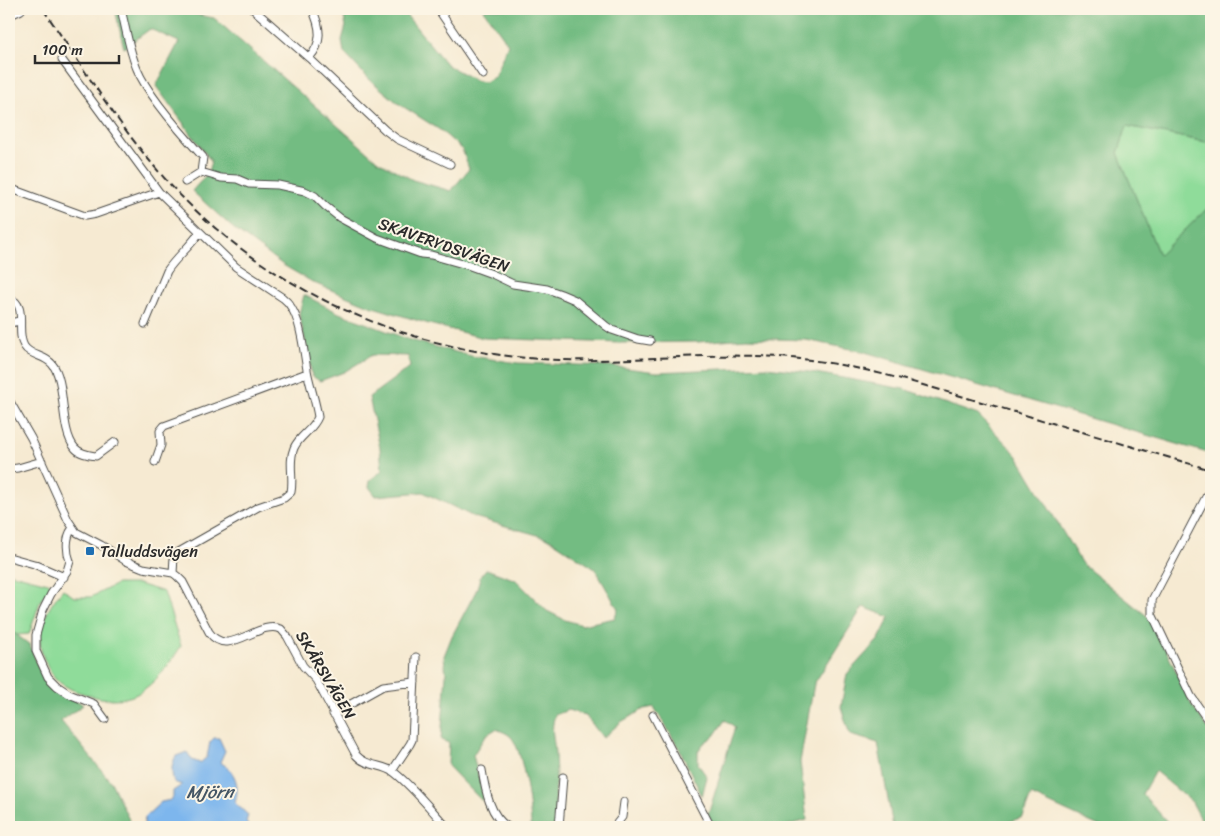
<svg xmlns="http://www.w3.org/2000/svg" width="1220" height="836" viewBox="0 0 1220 836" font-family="Sriracha,sans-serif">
<rect width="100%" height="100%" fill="#fcf5e5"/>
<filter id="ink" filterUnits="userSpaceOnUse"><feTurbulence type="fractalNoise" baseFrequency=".02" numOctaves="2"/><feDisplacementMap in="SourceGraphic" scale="10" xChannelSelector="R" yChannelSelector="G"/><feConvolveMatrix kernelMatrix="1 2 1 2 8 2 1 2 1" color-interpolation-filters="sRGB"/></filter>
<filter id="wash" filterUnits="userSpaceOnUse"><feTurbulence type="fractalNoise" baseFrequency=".0096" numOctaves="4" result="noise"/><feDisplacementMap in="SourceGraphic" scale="20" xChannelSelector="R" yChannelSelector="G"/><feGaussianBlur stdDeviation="1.12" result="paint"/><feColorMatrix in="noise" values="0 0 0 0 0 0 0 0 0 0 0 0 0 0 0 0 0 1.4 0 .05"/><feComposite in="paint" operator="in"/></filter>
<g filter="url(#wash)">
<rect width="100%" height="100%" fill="#f6ead2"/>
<!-- green -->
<path fill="#8fdc9a" stroke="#5d8462" d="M1127,126L1206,142L1211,138V205L1159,255L1118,153Z
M9,573L52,584L40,602L29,634L17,635L9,629Z
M117,584H138L164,592L181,646C169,665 157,682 137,694C124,701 103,700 89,695C82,693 73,691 67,687C57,682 52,675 47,665C31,637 45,611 63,589L74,597H91Z"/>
<!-- forest -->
<path fill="#73bc82" stroke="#4f7456" d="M115,9H187L198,15L214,18L378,161L413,180L451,191L469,169L462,149L440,130L399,104L369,79L344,53L342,40L346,26L342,9H394L407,16L447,65L477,81L485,82L494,77L508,44L483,9H1211V138L1206,142L1127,126L1118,153L1159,255L1211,205V454L865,352L806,340L746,338L698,342L619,343L484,338L429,324L370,306L314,283L283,265L234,229L192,191L208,173L211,161L156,86L179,42L150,29L124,48Z
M304,295L339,313L410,340L471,356L518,363L610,366L657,372L766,367L810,372L904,389L978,415L1017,455L1082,564L1152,620L1191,704L1211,732V827H1205L1192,802L1155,771L1142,794L1172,827H1101L1031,795L1023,817L994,827H893L878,743L850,735L841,707L847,674L879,639L890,617L863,607L814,684L800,762L807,820L788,825V827H714L708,815L735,727L725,720L714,736L704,743L698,751V764L707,777L702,796L679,748L654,707L644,709L621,722L603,738L586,716L568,710L555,715C550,731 554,737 555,754C557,776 555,799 555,822L553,827H531C531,810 523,747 510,736C507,733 501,731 496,729L486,735L473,755L483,794L482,801L448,766L449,743L441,740L446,675L444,656L452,636L476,591L481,575L486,569L516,580L547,611L565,620L582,625L615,618L618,609L595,569L548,538L474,517L423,492L376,496L369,487L370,480L382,471L380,448L369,397L410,367L408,356L372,355L344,372L320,381L312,376L308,353L299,314Z
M9,629L30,645L44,681L58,693L75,699L83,705L61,721L111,782L132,826L129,827H9Z"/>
<!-- water -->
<path fill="#7db6ed" stroke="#54708c" d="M214,738H219L225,751L220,762C236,772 240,785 235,803L248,815L246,822L249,827H129L144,825L145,817L161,802L171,800L173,797V791L182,785L174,782C171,772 171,765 176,756L187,752L192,760L200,763L207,757L210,742Z"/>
</g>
<g filter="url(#ink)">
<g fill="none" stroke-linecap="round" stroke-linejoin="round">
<defs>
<path id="street" d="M121,9C126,29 129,50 137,69C148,96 183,135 203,157L201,172L185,182
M253,9L309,58L385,130L397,139L450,164
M438,9L483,75
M309,58C323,43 321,27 312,9
M62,60L159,192
M201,172L221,178L237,179L249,184L278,185L305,191L315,196L325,206L340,218L377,238L421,254L431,255L470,266L492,274L513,284L547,289L561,294L575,300L606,326L612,330L638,339L650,341
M9,188L85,216L96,214L159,192L236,267L283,298C302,312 303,352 308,375C311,389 316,403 318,417C313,430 299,436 294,448C288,462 294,478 291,492L284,498L258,507L177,553L174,557L173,573
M9,298C29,305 15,331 24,346C30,356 45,355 52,364C67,381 59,430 75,448C80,454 89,455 96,456L115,442
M9,323L20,321
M145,324L167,271C176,257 190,247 199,233
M9,400L31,438L68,520L76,532L101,545L126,561L143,568L173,573L177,576L183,582L209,632C228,660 258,619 281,629L287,636L303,666L316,680L356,755C366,767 384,764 395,773C415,789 430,809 447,827
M155,462L161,445L160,431L164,426L307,373
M9,469L18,468L42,461
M1211,491L1206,497L1152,600V614L1191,696L1211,725
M72,529C66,537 66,551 70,561L67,571L51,594L43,610L36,635V651L48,677L57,686L69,694L94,704L105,719
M9,557L34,564L64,577
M333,714L383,686L415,682
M653,715L711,827
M482,770C485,789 490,817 508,827
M392,771L410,744L412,740L416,657
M559,827L563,777
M614,827L622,817L624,802"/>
<path id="secondary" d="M9,14L20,9"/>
</defs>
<!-- street casing -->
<use href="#street" stroke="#494844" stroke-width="9"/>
<!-- secondary casing -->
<use href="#secondary" stroke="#494844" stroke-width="12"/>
<!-- street -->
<use href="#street" stroke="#fff" stroke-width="7"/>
<!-- secondary -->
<use href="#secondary" stroke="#fff" stroke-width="10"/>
<!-- rail -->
<path stroke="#2b2b2b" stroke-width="2" stroke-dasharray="8 4" stroke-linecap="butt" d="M43,9C83,67 120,129 167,181C267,292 413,356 562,360C642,362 721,350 801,359C865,366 926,386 988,404C1062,426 1137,448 1211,470"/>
</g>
</g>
<!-- markers -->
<rect fill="#1f6fb2" stroke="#fcf5e5" stroke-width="2" x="85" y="546" width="10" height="10" rx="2.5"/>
<g text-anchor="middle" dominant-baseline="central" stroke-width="4" stroke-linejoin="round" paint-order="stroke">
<!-- street labels -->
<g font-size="16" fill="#2b2b2b" stroke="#fcf5e5">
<text transform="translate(444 245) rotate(19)">SKAVERYDSVÄGEN</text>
<text transform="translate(326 675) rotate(59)">SKÅRSVÄGEN</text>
</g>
<!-- poi labels -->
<g font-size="16" fill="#2b2b2b" stroke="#fcf5e5" text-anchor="start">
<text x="100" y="551">Talluddsvägen</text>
</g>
<!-- water labels -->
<g font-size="18" font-style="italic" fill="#445565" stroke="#fcf5e5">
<text x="210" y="792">Mjörn</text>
</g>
</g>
<!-- margin -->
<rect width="1220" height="836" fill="none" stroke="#fcf5e5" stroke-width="30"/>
<!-- scale -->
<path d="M35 55v8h84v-8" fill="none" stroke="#2b2b2b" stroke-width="2.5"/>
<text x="42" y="55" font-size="15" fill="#2b2b2b" stroke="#fcf5e5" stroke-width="4" paint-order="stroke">100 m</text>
</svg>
